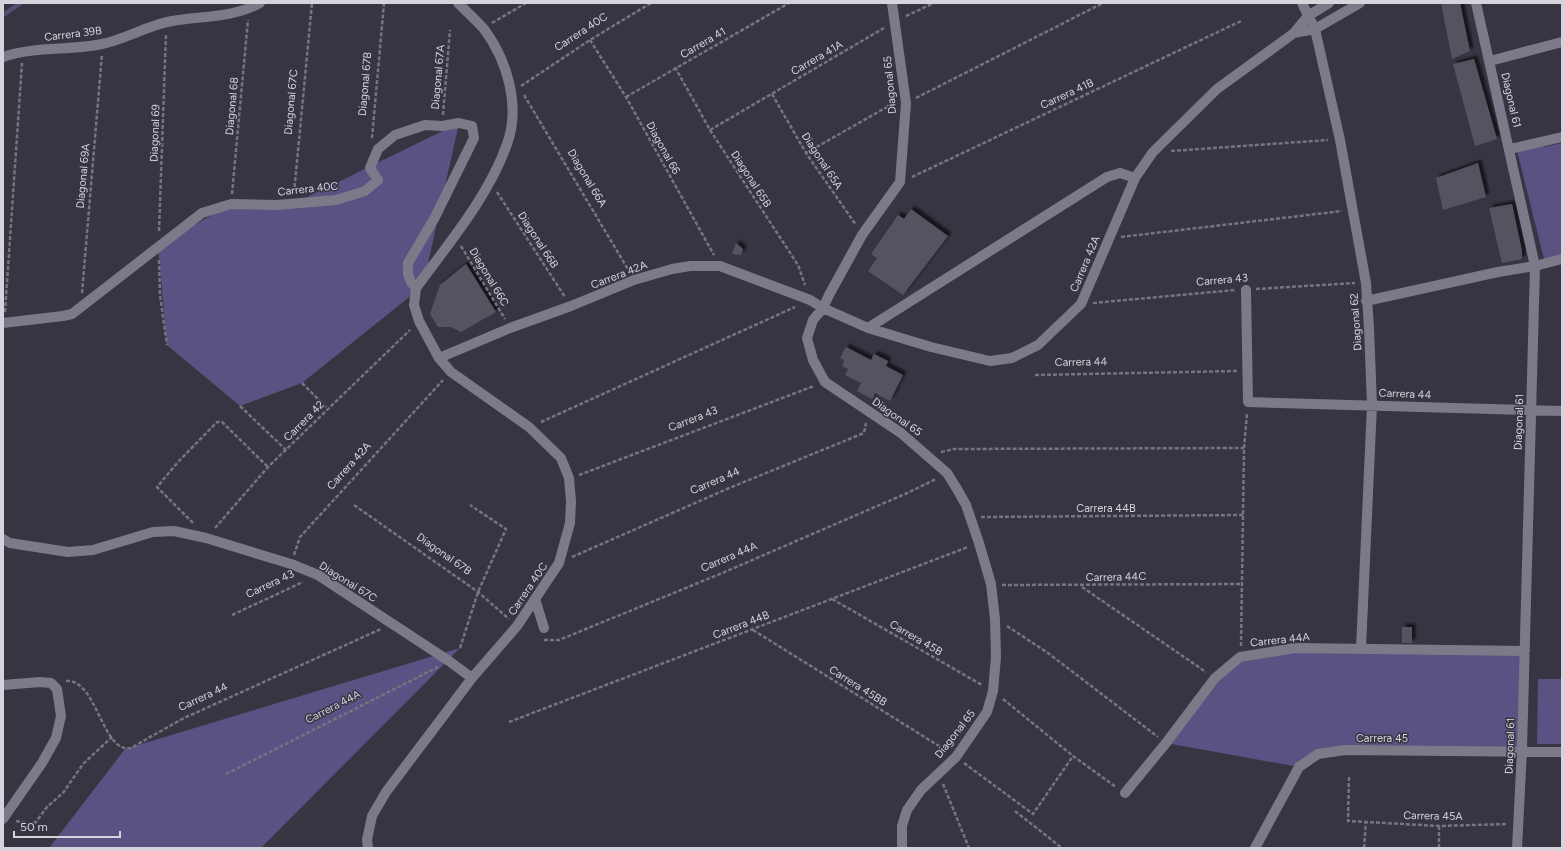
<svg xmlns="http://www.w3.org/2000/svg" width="1565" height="851" viewBox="0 0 1565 851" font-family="Figtree,sans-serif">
<defs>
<filter id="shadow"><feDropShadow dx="3.5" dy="-3.5" stdDeviation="1" flood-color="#0009"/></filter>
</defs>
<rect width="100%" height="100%" fill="#373542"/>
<!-- green -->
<path fill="#5b5182" d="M459,123L423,286L302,383L240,406L167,345L158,246L231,204H293Z
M1562,143V255L1544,259L1517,151L1543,145L1544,147Z
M460,648L261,848H49L125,749Z
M1295,648L1525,651L1522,750L1318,754L1299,767L1166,743L1215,678L1240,657Z
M1538,679H1562V744H1537Z"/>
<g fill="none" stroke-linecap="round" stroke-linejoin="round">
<!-- stream -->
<path stroke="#574d70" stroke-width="4" d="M3,15L21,3"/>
</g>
<!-- building -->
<path fill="#555361" filter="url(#shadow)" d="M1441,3H1460L1470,51L1452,59Z
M1474,59L1497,139L1475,146L1453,64Z
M1478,163L1486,197L1443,210L1436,178Z
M1512,204L1522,251V259L1502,263L1489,208Z
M911,209L948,236L903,295L868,271L877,258L871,254L898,215L904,219Z
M736,243L743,249L741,255L732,254Z
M466,264L496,312L461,332L451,327H438L430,314L440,285Z
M846,347L871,360L874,354L888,361L886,366L903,375L890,401L875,393L872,399L857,391L861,383L845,375L848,369L842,366L844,360L840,358Z
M1402,627H1412V643H1402Z"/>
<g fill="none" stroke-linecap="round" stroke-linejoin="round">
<!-- path -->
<path stroke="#767480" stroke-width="2.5" stroke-dasharray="4 2" stroke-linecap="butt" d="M906,16L934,3
M492,23L526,3
M590,40L626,97L714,255
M675,67L710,130L798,265L805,285
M521,86L590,40L651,3
M772,94L806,153L856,225
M524,95L629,271
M626,97L789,3
M916,98L1103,3
M443,115L450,30
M710,130L884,28
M372,138L384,3
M1171,151L1328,140
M806,153L894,103
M912,177L1241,21
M497,192L565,297
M294,193L312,3
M232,194L248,20
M159,231L166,34
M1121,237L1342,211
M461,246L505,319
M159,260L160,295L167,345
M1256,289L1355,283
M82,293L102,54
M1093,303L1235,290
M5,312L22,63
M1035,375L1237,371
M302,383L327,408
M240,406L286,450
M541,422L795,307
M941,452L954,449L1244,448
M579,475L814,386
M354,505L478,592L509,619
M981,517L1243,515
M193,523L157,487L178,462L217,422H222L268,467
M215,528L268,467L410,330
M294,555L300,537L443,380
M572,557L727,489L864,433L866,423
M1002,585L1242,584
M1082,587L1206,672
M832,599L982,685
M232,615L303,582
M1007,626L1048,653L1158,737
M753,630L947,751
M544,640H559L720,574L905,494L936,479
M1241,646L1244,448L1247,414
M460,648L478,592L506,529L470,505
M66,681C97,678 102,754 131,748L182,719L381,629
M1003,699L1073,756L1116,787
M509,722L968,547
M964,763L1033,814L1073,756
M226,774L438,667
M1349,777L1348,821L1439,826L1507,824
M943,784L969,848
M1015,811L1062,848
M16,821L31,824L36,822L47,807L63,793L83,764L112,737
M1364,848L1366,821
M1439,848V826"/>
<!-- minor -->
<path stroke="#7c7a89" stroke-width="10" d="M892,3L906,103L900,182L862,235L829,295L823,308L813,320L807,338L813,360L825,382L901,433L947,473L957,489L966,505L979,543L991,584L995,619L996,657L993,691L987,712L956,757L921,790L907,810L902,826V848
M1302,3L1315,29L1340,140L1366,283L1369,328L1372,405L1361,648
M1476,3L1535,266L1522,750L1517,848
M1294,33L1315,29L1360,3
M3,57C34,46 70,51 102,44C126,39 148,25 172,21C202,16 233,18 260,3
M1490,61L1562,42
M1510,149L1562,137
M1246,290L1248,402L1562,411
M1366,301L1498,272L1535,266L1562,259
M3,323L63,316L72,314L202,213L231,204L277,205L336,200L365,191L378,180L370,168L378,149L395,135L425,125L442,126L459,123L472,126L474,138L434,219L408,263V274L411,282L416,288
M868,328L1107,177L1120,173L1135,178
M439,358L510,328L571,306L634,280L672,269L690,266H720L810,300L823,308L868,328L931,347L990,361L1012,358L1038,345L1081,304L1135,178L1153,152L1217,89L1294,33L1308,16L1329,3
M3,539L10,543L68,552L93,550L153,532L174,531L206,538L291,564L318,575L449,661L472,678
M535,599L544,628
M3,685L40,682L51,683L57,689L61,716L56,738L42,763L3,819
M1125,793L1166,743L1215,678L1240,657L1295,648L1525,651
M368,848L367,840L372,816L386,792L472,678L517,626L559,563L570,523L571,501L569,478L561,458L529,427L451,372L439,358L419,321L414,305L416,288C448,244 489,196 507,144C521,106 507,60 484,29C476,20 466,11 458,3
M1255,848L1299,767L1318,754L1345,750L1562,752"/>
</g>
<g text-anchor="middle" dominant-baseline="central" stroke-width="3" stroke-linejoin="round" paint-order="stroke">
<!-- street labels -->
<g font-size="11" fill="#d5d3dc" stroke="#373542">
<text transform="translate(581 32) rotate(-33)">Carrera 40C</text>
<text transform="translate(73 34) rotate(-7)">Carrera 39B</text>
<text transform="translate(703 43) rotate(-30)">Carrera 41</text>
<text transform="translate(817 58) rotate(-30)">Carrera 41A</text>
<text transform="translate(438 77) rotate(-85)">Diagonal 67A</text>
<text transform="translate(365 84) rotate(-85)">Diagonal 67B</text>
<text transform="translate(890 85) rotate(-95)">Diagonal 65</text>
<text transform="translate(1067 94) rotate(-25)">Carrera 41B</text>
<text transform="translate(1511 100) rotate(77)">Diagonal 61</text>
<text transform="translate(291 102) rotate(-85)">Diagonal 67C</text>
<text transform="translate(232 106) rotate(-85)">Diagonal 68</text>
<text transform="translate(155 133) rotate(-88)">Diagonal 69</text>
<text transform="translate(663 148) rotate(61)">Diagonal 66</text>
<text transform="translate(822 161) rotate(57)">Diagonal 65A</text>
<text transform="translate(83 176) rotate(-85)">Diagonal 69A</text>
<text transform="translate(587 178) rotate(59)">Diagonal 66A</text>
<text transform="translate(751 179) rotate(57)">Diagonal 65B</text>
<text transform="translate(308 189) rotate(-6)">Carrera 40C</text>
<text transform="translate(538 240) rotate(57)">Diagonal 66B</text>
<text transform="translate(1085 264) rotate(-67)">Carrera 42A</text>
<text transform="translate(619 275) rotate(-21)">Carrera 42A</text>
<text transform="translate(489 277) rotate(59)">Diagonal 66C</text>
<text transform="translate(1222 280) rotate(-5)">Carrera 43</text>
<text transform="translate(1356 322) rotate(-94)">Diagonal 62</text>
<text transform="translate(1081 362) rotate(-1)">Carrera 44</text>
<text transform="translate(1405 394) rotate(2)">Carrera 44</text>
<text transform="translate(897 417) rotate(35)">Diagonal 65</text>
<text transform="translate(693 419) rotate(-21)">Carrera 43</text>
<text transform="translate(304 421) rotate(-45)">Carrera 42</text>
<text transform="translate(1519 422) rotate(-88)">Diagonal 61</text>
<text transform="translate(349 466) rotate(-48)">Carrera 42A</text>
<text transform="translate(715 481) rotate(-23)">Carrera 44</text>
<text x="1106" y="508">Carrera 44B</text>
<text transform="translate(444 554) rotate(35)">Diagonal 67B</text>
<text transform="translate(729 557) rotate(-23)">Carrera 44A</text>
<text transform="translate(1116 577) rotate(-1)">Carrera 44C</text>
<text transform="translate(348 582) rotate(32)">Diagonal 67C</text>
<text transform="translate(270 584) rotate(-25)">Carrera 43</text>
<text transform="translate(528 589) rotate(-56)">Carrera 40C</text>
<text transform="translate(741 625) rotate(-21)">Carrera 44B</text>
<text transform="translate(916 638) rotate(30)">Carrera 45B</text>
<text transform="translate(1280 640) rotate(-6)">Carrera 44A</text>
<text transform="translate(858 686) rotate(32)">Carrera 45BB</text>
<text transform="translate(203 697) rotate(-25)">Carrera 44</text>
<text transform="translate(333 707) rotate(-27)">Carrera 44A</text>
<text transform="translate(955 734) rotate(-52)">Diagonal 65</text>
<text x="1382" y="738">Carrera 45</text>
<text transform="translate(1510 746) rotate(-88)">Diagonal 61</text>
<text transform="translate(1433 816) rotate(1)">Carrera 45A</text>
</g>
</g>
<!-- border -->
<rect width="1565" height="851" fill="none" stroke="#d5d3dc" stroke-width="8"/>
<!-- scale -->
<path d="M14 831v6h106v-6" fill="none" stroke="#d5d3dc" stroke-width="2"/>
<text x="20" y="831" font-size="12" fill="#d5d3dc" stroke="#373542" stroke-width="3" paint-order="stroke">50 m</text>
</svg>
